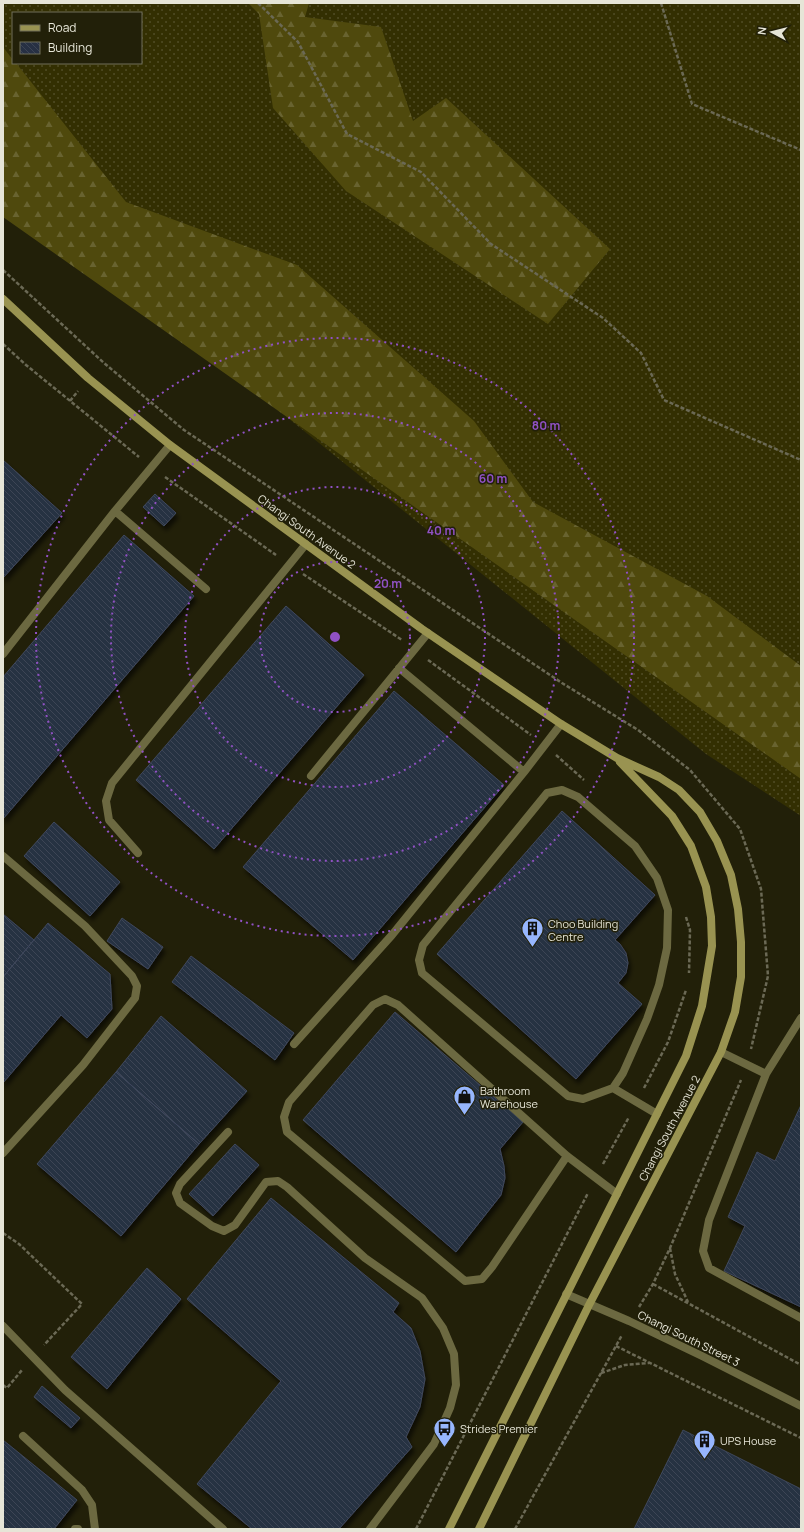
<svg xmlns="http://www.w3.org/2000/svg" width="804" height="1532" viewBox="0 0 804 1532" font-family="Manrope,sans-serif">
<defs>
<pattern id="grass-dots" width="8" height="8" patternUnits="userSpaceOnUse"><rect width="8" height="8" fill="#332f02"/><path d="M2 2h.1M6 6h.1" fill="none" stroke="#514d26" stroke-width="1.8" stroke-linecap="round"/></pattern>
<pattern id="forest-firs" width="22" height="20" patternUnits="userSpaceOnUse"><rect width="22" height="20" fill="#4f490d"/><path d="M5 1l3.5 6h-7zM16 11l3.5 6h-7z" fill="#686330"/></pattern>
<pattern id="building-back-hatch" width="6" height="6" patternUnits="userSpaceOnUse"><rect width="6" height="6" fill="#273043"/><path d="M-1 5l2 2M0 0l6 6M5-1l2 2" fill="none" stroke="#3c4455"/></pattern>
<filter id="shadow"><feDropShadow dx="2.5" dy="4.5" stdDeviation="2" flood-color="#0009"/></filter>
</defs>
<rect width="100%" height="100%" fill="#222009"/>
<!-- grass -->
<path fill="url(#grass-dots)" fill-rule="evenodd" d="M3,3H801V816L706,754L3,189ZM13,13H141V63H13Z"/>
<!-- forest -->
<path fill="url(#forest-firs)" d="M248,3H309L305,17L381,27L413,121L446,98L610,249L548,324L346,191L273,108L259,14Z
M3,47L13,60V63H16L126,202L297,265L474,421L533,502L707,596L801,666V779L3,217Z"/>
<!-- building -->
<path fill="url(#building-back-hatch)" stroke="#3f485c" filter="url(#shadow)" d="M3,460L62,513L3,578Z
M155,494L176,513L164,526L143,507Z
M124,535L194,596L3,819V677Z
M286,606L364,675L214,849L136,780Z
M394,691L504,785L353,960L243,867Z
M562,811L655,895L615,940L620,944L626,953L628,963L626,973L618,983L642,1004L576,1079L437,954Z
M54,822L120,882L90,916L24,856Z
M3,914L34,940L3,977Z
M122,918L163,947L148,969L107,941Z
M48,923L110,974L112,1009L87,1038L61,1015L3,1083V977Z
M191,956L294,1033L275,1060L172,982Z
M395,1012L523,1122L500,1149L504,1166L505,1178L501,1195L456,1252L303,1120Z
M161,1016L247,1091L199,1144L116,1072Z
M116,1072L199,1144L121,1236L37,1164Z
M801,1105V1307L724,1271L745,1226L728,1217L757,1152L775,1161Z
M235,1144L259,1165L213,1216L189,1194Z
M271,1198L399,1303L393,1312L411,1328L420,1351L425,1379L420,1407L406,1437L412,1447L339,1529H252L197,1484L281,1381L187,1299Z
M147,1268L181,1299L107,1389L71,1357Z
M42,1386L80,1418L71,1428L34,1397Z
M683,1430L801,1489V1529H634Z
M3,1440L77,1500L54,1529H3Z"/>
<g fill="none" stroke-linecap="round" stroke-linejoin="round">
<!-- path -->
<path stroke="#6b6955" stroke-width="2.5" stroke-dasharray="4 2" stroke-linecap="butt" d="M258,3L298,42L347,134L421,172L491,244L603,318L641,353L664,400L801,460
M661,3L692,104L801,150
M3,270L104,363L184,430L562,683L638,730L690,770L740,829L761,889L768,976L751,1049
M3,344L26,365L139,457
M70,401L78,391
M165,477L276,555
M303,574L402,640
M428,660L531,735
M556,755L584,780
M686,917L690,930L689,973
M644,1088L668,1042L686,990
M603,1164L629,1117
M3,1233L19,1244L82,1304L44,1345
M670,1248L675,1274L688,1302
M653,1284L801,1365
M639,1307L653,1284L670,1248L741,1080
M616,1346L801,1438
M601,1373L625,1365L649,1363
M3,1385L7,1388L22,1370
M416,1529L588,1193
M515,1529L622,1335"/>
<!-- lane -->
<path stroke="#6c6941" stroke-width="8" d="M115,511L206,589
M3,654L115,511L170,445
M399,668L524,772
M311,776L428,633
M562,790L578,797L635,846L657,878L668,910L667,948L659,985L647,1019L623,1073L613,1088L583,1099L568,1096L422,973L419,960L423,945L547,793Z
M138,853L109,820L106,801L112,783L306,544
M3,856L85,926L132,976L137,986L135,998L83,1065L3,1153
M294,1044L392,935L524,772L561,724
M721,1052L766,1074L709,1220L703,1251L709,1268L801,1318
M766,1074L801,1018
M613,1088L657,1114
M228,1132L180,1184L176,1193L180,1203L212,1226L224,1231L235,1225L266,1182L278,1181L287,1187L365,1258L422,1298L443,1328L454,1354L456,1385L450,1408L434,1444L370,1529
M567,1156L492,1267L482,1279L465,1281L287,1132L284,1117L289,1102L373,1005L385,999L398,1005L567,1156L617,1194
M566,1294L629,1321L702,1356L801,1406
M3,1326L65,1390L223,1529
M23,1436L82,1490L92,1505L95,1529
M75,1529H78"/>
<!-- secondary -->
<path stroke="#999351" stroke-width="8" d="M3,299L88,378L170,445L422,629L561,724L617,758L659,777L679,790L700,812L717,841L731,875L738,909L741,942V977L735,1012L721,1052L589,1305L479,1529
M449,1529L686,1056L702,1006L712,946L711,917L706,887L691,846L672,816L620,762"/>
</g>
<!-- distance rings -->
<g fill="none" stroke="#9051c4" stroke-width="2" stroke-dasharray="2 4">
<circle cx="335" cy="637" r="75"/>
<circle cx="335" cy="637" r="150"/>
<circle cx="335" cy="637" r="224"/>
<circle cx="335" cy="637" r="299"/>
</g>
<!-- icons -->
<defs>
<symbol id="building-pin" viewBox="-11 -11 22 30"><path d="M0 17L-7.5 6A9.5 9.5 0 1 1 7.5 6Z" fill="#97b6fd" stroke="#222009"/><path d="M-4-6H4V6H1V3H-1V6H-4ZM-2.5-4.3h1.7v1.8h-1.7ZM.8-4.3h1.7v1.8H.8ZM-2.5-1h1.7V.8h-1.7ZM.8-1h1.7V.8H.8Z" fill="#111"/></symbol>
<symbol id="shop-pin" viewBox="-11 -11 22 30"><path d="M0 17L-7.5 6A9.5 9.5 0 1 1 7.5 6Z" fill="#97b6fd" stroke="#222009"/><path d="M-5-2.5h2.3a2.7 3.5 0 0 1 5.4 0H5L5.5 6h-11ZM-1.5-2.5h3a1.5 2.3 0 0 0-3 0Z" fill="#111"/></symbol>
<symbol id="bus-pin" viewBox="-11 -11 22 30"><path d="M0 17L-7.5 6A9.5 9.5 0 1 1 7.5 6Z" fill="#97b6fd" stroke="#222009"/><path d="M-5-6H5V4H4V6H2V4H-2V6H-4V4H-5ZM-3.5-4V0h7V-4ZM-3.5 1.2v1.5H-2V1.2ZM2 1.2v1.5H3.5V1.2Z" fill="#111"/></symbol>
</defs>
<g fill-rule="evenodd">
<use href="#building-pin" x="520" y="916" width="25" height="34"/>
<use href="#shop-pin" x="452" y="1084" width="25" height="34"/>
<use href="#bus-pin" x="432" y="1416" width="25" height="34"/>
<use href="#building-pin" x="692" y="1428" width="25" height="34"/>
</g>
<g text-anchor="middle" dominant-baseline="central" stroke-width="3" stroke-linejoin="round" paint-order="stroke">
<!-- street labels -->
<g font-size="11" fill="#e6e5d7" stroke="#222009">
<text transform="translate(307 531) rotate(36)">Changi South Avenue 2</text>
<text transform="translate(669 1128) rotate(-62)">Changi South Avenue 2</text>
<text transform="translate(689 1338) rotate(26)">Changi South Street 3</text>
</g>
<!-- poi labels -->
<g font-size="11" fill="#e6e5d7" stroke="#222009" text-anchor="start">
<text x="548" y="923">Choo Building<tspan x="548" dy="13">Centre</tspan></text>
<text x="480" y="1090">Bathroom<tspan x="480" dy="13">Warehouse</tspan></text>
<text x="460" y="1428">Strides Premier</text>
<text x="720" y="1440">UPS House</text>
</g>
</g>
<circle cx="335" cy="637" r="6" fill="#9051c4" stroke="#222009" stroke-width="2"/>
<g font-size="12" text-anchor="middle" font-weight="bold" fill="#9051c4" stroke="#222009" stroke-width="3" stroke-linejoin="round" paint-order="stroke">
<text x="546" y="430">80 m</text>
<text x="493" y="483">60 m</text>
<text x="441" y="535">40 m</text>
<text x="388" y="588">20 m</text>
</g>
<!-- border -->
<rect width="804" height="1532" fill="none" stroke="#e6e5d7" stroke-width="8"/>
<!-- legend -->
<rect x="12" y="12" width="130" height="52" fill="#222009" stroke="#706f5b"/>
<rect x="20" y="25" width="20" height="6" fill="#999351" stroke="#706f5b"/>
<text x="48" y="32" font-size="12" fill="#e6e5d7">Road</text>
<rect x="20" y="42" width="20" height="12" fill="url(#building-back-hatch)" stroke="#706f5b"/>
<text x="48" y="52" font-size="12" fill="#e6e5d7">Building</text>
<!-- north arrow -->
<g transform="translate(772 32) rotate(277)" stroke="#222009" stroke-width="3" paint-order="stroke">
<path d="M0-3L7 15L0 10L-7 15Z" fill="#e6e5d7"/>
<text y="-6" font-size="11" font-weight="bold" text-anchor="middle" fill="#e6e5d7">N</text>
</g>
</svg>
